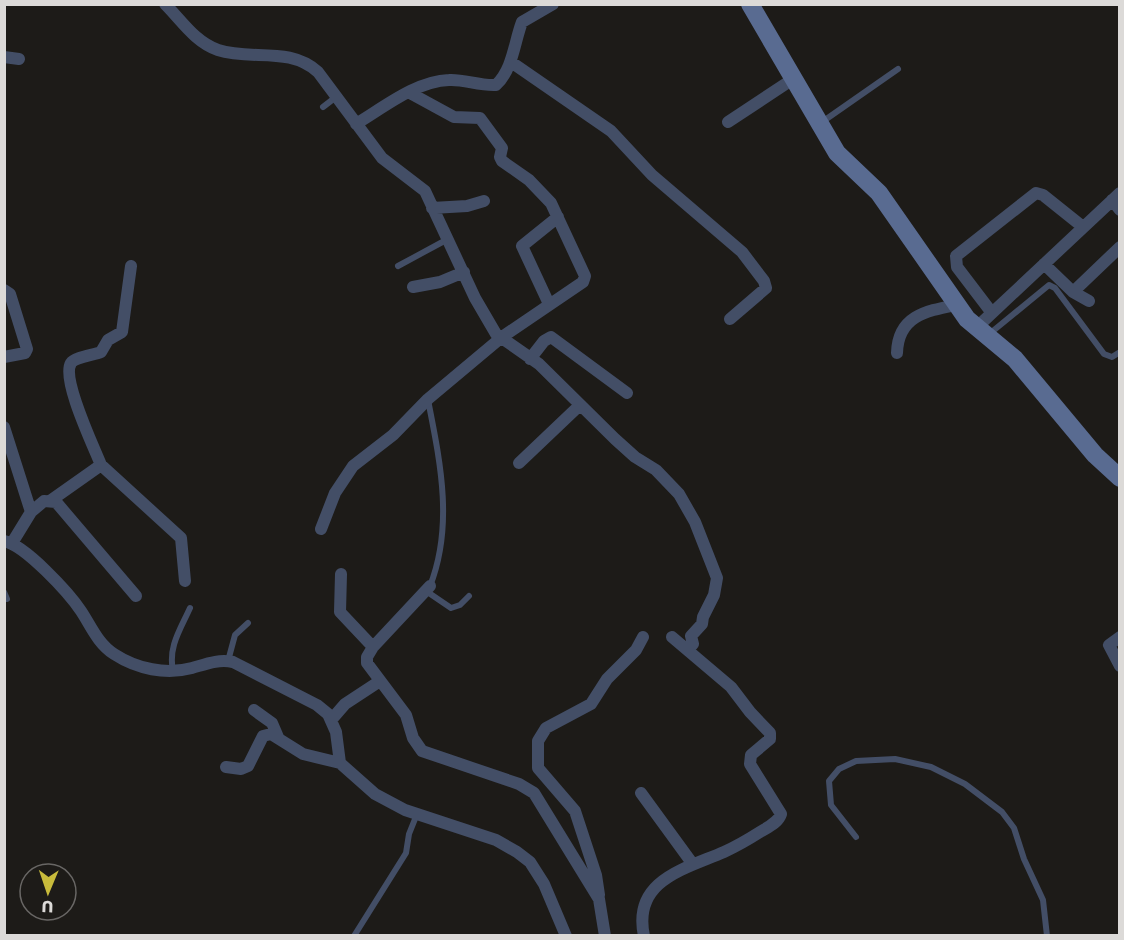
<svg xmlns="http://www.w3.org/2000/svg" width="1124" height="940" viewBox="0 0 1124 940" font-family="'Golos Text',sans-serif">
<rect width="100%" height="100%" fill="#1d1b18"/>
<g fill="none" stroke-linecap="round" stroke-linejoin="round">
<!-- lane -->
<path stroke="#434e66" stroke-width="6" d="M323,107L336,97
M822,122L898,69
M398,266L448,239
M988,335L1049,285L1055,288L1104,354L1112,357L1120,352
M428,400C440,461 454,525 430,586
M426,591L451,608L460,605L469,596
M4,592L7,599
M228,661L235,635L248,623
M173,671C168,647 180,630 190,608
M856,837L831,805L829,781L839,769L856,761L895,759L931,767L965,784L1002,812L1014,828L1024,859L1043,900L1047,936
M354,936L406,853L409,834L417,814"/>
<!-- street -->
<path stroke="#434e66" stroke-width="12" d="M165,4C182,21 195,42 218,50C252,61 289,46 318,72L382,158L425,191L475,298L496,334L539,364L615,439L635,457L656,470L679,494L695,522L717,578L714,595L703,617L702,624L691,636L693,644L688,650
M4,57L19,59
M511,62L611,131L652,175L742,252L764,281L766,288L730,319
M728,122L793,79
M356,124C383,108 416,81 449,80C464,79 479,86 496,85C513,69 514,43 522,22L553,4
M1112,200L1120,210
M432,208L467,206L484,201
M1044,264L1073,292L1089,301
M413,287L440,282L464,272
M4,290L10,294L27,349L25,353L4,357
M1073,292L1120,247
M549,304L522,246L558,217
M992,313L957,267L956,256L1036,193L1043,195L1083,227
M976,328L1120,193
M897,353C898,316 926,311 956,305
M530,359L544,341L551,337L627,393
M4,427L31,512
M519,463L580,405
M101,465C94,447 61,379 71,363C75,357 94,355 101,352L108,340L122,332L131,266
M50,501L101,465L181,538L185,581
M321,529L335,493L353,466L393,435L428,399L502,337L583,282L585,276L551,203L529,180L502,161L500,157L502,148L480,118L454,117L410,93
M4,541C25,545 69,593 81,611C91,626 98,644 114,654C137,669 166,675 192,668C206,664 218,659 233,662L317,705L328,714L336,732L340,763
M12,543L31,512L44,501L56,502L136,596
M341,574L340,612L373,647
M430,586L373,647L367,657V663L406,715L413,738L422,751L519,784L534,793L599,899L605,936
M1120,637L1109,645L1120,666
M254,710L272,723L278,737
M332,719L345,704L380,681
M226,767L241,769L248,766L263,736L271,734L303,754L340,763L375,794L405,810L496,840L517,852L530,862L544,884L566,936
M641,793L692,863
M599,895L596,875L575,811L538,768V741L546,728L591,704L607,679L636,650L643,637
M644,936C632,880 685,869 724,852C737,846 749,839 760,832C768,827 778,823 781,814L750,764L751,755L770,739V733L750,712L731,687L672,637"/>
<!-- secondary -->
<path stroke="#596b91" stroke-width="18" d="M750,4L837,153L879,193L967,319L1015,359L1095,455L1120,478"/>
</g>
<!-- border -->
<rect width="1124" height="940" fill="none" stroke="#dcdad8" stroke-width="12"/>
<!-- north arrow -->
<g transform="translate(48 892) rotate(182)"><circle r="28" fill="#1d1b18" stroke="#696765" stroke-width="1.5"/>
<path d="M0-4.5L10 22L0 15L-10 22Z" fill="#c8bb3b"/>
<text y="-9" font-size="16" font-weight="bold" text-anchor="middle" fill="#dcdad8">U</text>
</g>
</svg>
